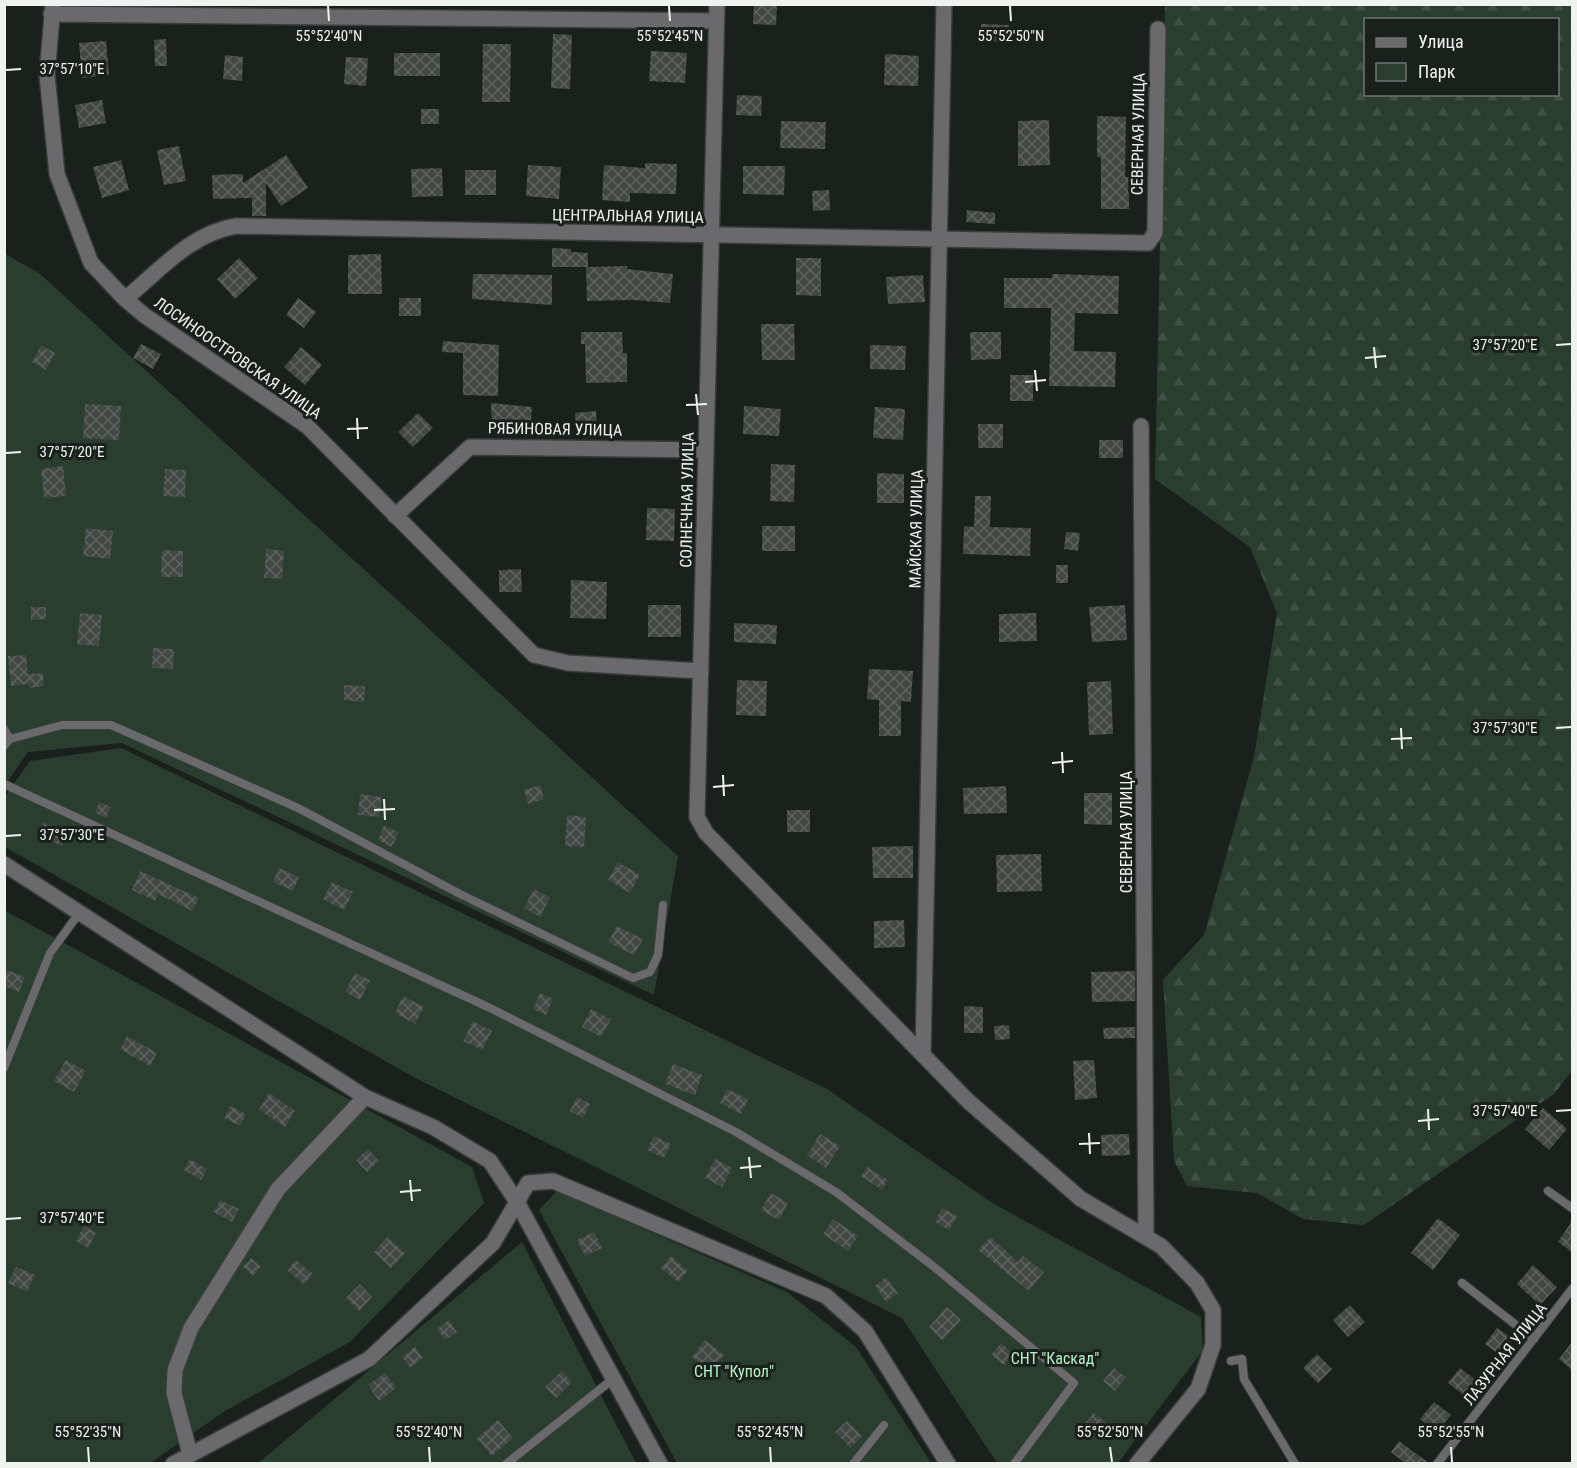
<svg xmlns="http://www.w3.org/2000/svg" width="1577" height="1468" viewBox="0 0 1577 1468" font-family="'Roboto Condensed',sans-serif">
<defs>
<pattern id="forest-firs" width="22" height="20" patternUnits="userSpaceOnUse" patternTransform="scale(1.5)"><rect width="22" height="20" fill="#2a3e30"/><path d="M5 1l3.5 6h-7zM16 11l3.5 6h-7z" fill="#3f5144"/></pattern>
<pattern id="building-cross-hatch" width="8" height="8" patternUnits="userSpaceOnUse" patternTransform="scale(1.5)"><rect width="8" height="8" fill="#424844"/><path d="M0 0l8 8M0 8l8-8" fill="none" stroke="#5e635f"/></pattern>
</defs>
<rect width="100%" height="100%" fill="#1a201c"/>
<!-- green -->
<path fill="#2a3e30" d="M5,254L39,273L678,856L654,995L122,743L28,752L5,785Z
M121,748L827,1089L994,1204L1201,1317L1203,1350L1118,1463H997L902,1318L419,1080L5,847V796L30,761Z
M4,910L472,1167L484,1203L350,1342L225,1411L150,1463H5Z
M557,1191L787,1292L856,1347L931,1463H677L539,1210Z
M522,1242L636,1463L257,1464Z"/>
<!-- forest -->
<path fill="url(#forest-firs)" fill-rule="evenodd" d="M1165,5H1572V1071L1554,1094L1364,1225L1303,1219L1257,1193L1187,1186L1174,1161L1163,980L1204,935L1254,757L1277,613L1250,547L1155,479ZM1366,20H1558V94H1366Z"/>
<!-- building -->
<path fill="url(#building-cross-hatch)" d="M754,4H777L776,25L753,24Z
M981,24L1009,25L1008,42L980,41Z
M553,34L572,35L570,89L551,88Z
M166,39L167,66H155L154,40Z
M106,41L109,75L82,78L79,43Z
M483,44H511L510,102H482Z
M651,51L687,53L685,83L649,81Z
M394,53H440V76H394Z
M885,54L919,56L918,86L884,85Z
M225,55L243,57L242,81L223,79Z
M346,57L368,58L366,86L344,84Z
M737,95L762,96L761,116L736,115Z
M102,100L106,123L79,128L75,105Z
M421,109H439V124H421Z
M1097,116L1126,117L1125,177H1129V209H1101V157H1097Z
M1049,120L1050,165L1018,166V121Z
M781,121L826,122L825,149L780,148Z
M179,146L186,181L164,185L157,150Z
M286,155L308,188L281,206L266,183V216H252V198L213,199L212,175L243,174V183Z
M121,160L129,190L102,198L93,167Z
M645,163L677,164L676,194L630,193V202L602,200L604,165L645,168Z
M528,165L561,167L559,199L526,196Z
M743,166H785L784,195L743,194Z
M442,168L443,196L412,197L411,169Z
M465,170H496V195H465Z
M829,190L830,210L813,211L812,191Z
M967,210L995,213V224L966,222Z
M552,248L571,249V252L588,253V267L627,266V269L673,274L670,303L634,300L587,301L586,267H552Z
M381,254L382,294H348V255Z
M239,258L258,278L235,299L217,279Z
M796,258H821V296L796,295Z
M473,274L552,275V305L472,299Z
M1052,274L1119,276L1118,314L1075,313L1074,351L1116,352L1115,387L1049,386L1051,308H1004V278H1052Z
M923,275L925,302L888,304L886,277Z
M298,298L316,312L304,328L286,315Z
M399,298H421V316H399Z
M761,324H794L795,360H762Z
M581,332H622L623,353H627V382L586,383L585,344H581Z
M970,332H1001V359L971,360Z
M443,341L499,345L498,396L463,395V353L442,352Z
M141,344L161,354L153,369L133,358Z
M41,345L55,353L46,370L32,362Z
M870,345L906,346L905,370L870,369Z
M301,347L322,365L305,385L284,367Z
M1010,375H1033V401H1010Z
M491,403L532,407L530,431L492,430Z
M85,404L121,406L119,440L83,438Z
M744,406L781,409L779,436L743,434Z
M875,407L905,409L903,440L873,438Z
M596,411L597,428L576,430L575,413Z
M418,413L433,428L413,447L398,432Z
M978,424H1003V448H978Z
M1099,440H1123V458H1099Z
M771,464L795,465L794,502L770,501Z
M63,466L66,496L44,498L41,469Z
M165,469L186,470L185,497L163,496Z
M877,473L904,474V503H877Z
M975,496H991L990,527L1031,528L1030,556L963,554L964,526L974,527Z
M647,508L675,509L674,541L646,540Z
M762,526H795V551H762Z
M86,528L113,531L110,559L83,556Z
M1066,532L1080,533L1078,551L1064,549Z
M266,549L284,551L282,579L264,578Z
M162,550L183,551V577H161Z
M1056,565H1068V583H1056Z
M521,569L522,592H499V570Z
M571,580L607,582L606,619L570,618Z
M648,605H681V637H648Z
M1125,605L1127,640L1092,642L1089,607Z
M31,607H46V619L31,620Z
M80,613L102,615L99,646L77,644Z
M1036,613L1037,641L999,642V614Z
M734,623L777,625L776,644L734,642Z
M153,648L174,649L173,669L152,668Z
M26,655L29,684L11,686L8,656Z
M869,669L913,671L911,702L901,701V736H879V700L867,699Z
M43,673L44,686L29,688L28,674Z
M737,680L767,681L766,716L736,715Z
M1111,681L1113,734L1089,735L1087,682Z
M344,685L365,686L364,702L344,700Z
M540,785L544,799L528,804L524,790Z
M1006,786L1007,813L964,814L963,788Z
M1084,793H1112V825L1084,824Z
M360,794L382,797L379,817L358,815Z
M99,802L111,807L106,818L95,813Z
M787,810H810V832H787Z
M567,815L586,817L584,847L565,846Z
M43,823L67,832L62,846L38,836Z
M384,826L399,832L392,847L378,840Z
M913,846V878H873L872,847Z
M1041,854L1042,891L997,892L996,855Z
M618,862L640,875L630,893L608,880Z
M279,868L299,877L293,891L273,882Z
M140,871L199,898L192,911L158,894L155,901L132,890Z
M332,882L353,892L344,910L323,899Z
M534,889L550,898L540,917L524,908Z
M904,920L905,947L874,948V921Z
M617,926L643,939L634,955L608,942Z
M7,970L25,977L19,992L4,986Z
M1135,971V1001L1092,1002L1091,972Z
M355,973L370,980L360,1000L345,992Z
M540,993L553,999L546,1015L533,1009Z
M403,996L424,1007L415,1024L395,1013Z
M964,1006L983,1007V1033H964Z
M591,1009L611,1019L601,1037L582,1027Z
M473,1021L492,1031L482,1050L463,1041Z
M1009,1025L1010,1039L995,1040L994,1026Z
M1135,1027V1038L1104,1039L1103,1028Z
M127,1036L157,1053L150,1066L120,1049Z
M66,1060L86,1071L74,1092L54,1081Z
M1094,1060L1097,1098L1075,1100L1073,1061Z
M673,1064L702,1075L695,1095L665,1084Z
M727,1089L748,1099L741,1114L720,1103Z
M269,1093L295,1111L285,1127L259,1110Z
M577,1097L590,1104L583,1118L570,1111Z
M230,1106L246,1114L240,1126L224,1118Z
M1543,1108L1567,1129L1549,1150L1525,1129Z
M820,1134L840,1146L826,1168L807,1155Z
M1129,1134L1130,1155L1102,1156L1101,1135Z
M654,1136L671,1144L664,1158L647,1150Z
M368,1149L379,1161L367,1172L356,1160Z
M190,1159L207,1169L201,1180L184,1170Z
M715,1159L732,1168L722,1187L705,1178Z
M867,1167L888,1180L882,1190L861,1176Z
M771,1193L788,1203L779,1220L761,1210Z
M220,1200L239,1209L232,1222L214,1212Z
M942,1208L957,1216L949,1230L935,1222Z
M1438,1218L1460,1235L1433,1270L1411,1253Z
M833,1219L858,1236L848,1251L823,1234Z
M1572,1221V1252L1558,1242Z
M84,1226L96,1233L88,1248L76,1241Z
M594,1232L602,1248L585,1256L577,1240Z
M387,1237L405,1253L391,1268L374,1252Z
M990,1237L1018,1262L1023,1256L1044,1272L1029,1291L978,1250Z
M671,1256L688,1271L678,1282L661,1268Z
M251,1258L261,1267L253,1276L243,1267Z
M296,1260L313,1274L304,1285L287,1270Z
M1533,1265L1557,1287L1540,1305L1517,1284Z
M16,1267L35,1275L27,1292L8,1283Z
M886,1277L898,1293L886,1302L875,1286Z
M360,1284L372,1297L359,1311L346,1298Z
M1350,1305L1365,1322L1348,1337L1333,1320Z
M947,1307L961,1320L942,1340L929,1327Z
M449,1320L457,1332L445,1340L437,1329Z
M1497,1328L1513,1339L1501,1356L1485,1344Z
M705,1340L724,1355L710,1371L692,1357Z
M1572,1342V1370L1559,1359Z
M1001,1343L1013,1354L1004,1365L991,1355Z
M415,1347L423,1358L410,1368L402,1357Z
M1317,1354L1332,1369L1318,1383L1303,1368Z
M1114,1368L1126,1378L1115,1391L1103,1381Z
M1460,1368L1481,1384L1469,1399L1448,1383Z
M562,1371L572,1382L556,1398L545,1387Z
M385,1373L396,1388L379,1401L368,1385Z
M1434,1402L1451,1415L1437,1432L1420,1419Z
M1094,1413L1115,1430L1106,1441L1085,1424Z
M498,1420L513,1438L492,1456L477,1438Z
M847,1421L862,1436L850,1448L835,1432Z
M1399,1441L1430,1464H1406L1391,1452Z"/>
<g fill="none" stroke-linecap="round" stroke-linejoin="round">
<defs>
<path id="lane" d="M4,729L10,739
M4,746L10,739L62,725H111L298,808L462,895L633,978L650,972L658,955L663,905
M4,784L488,1007L736,1132L836,1192L933,1266L1074,1383L1014,1464
M4,1068L50,953L80,912
M1548,1191L1572,1208
M1462,1283L1534,1339
M1231,1361L1242,1359L1244,1379L1295,1464
M506,1464L613,1379
M853,1464L884,1425
M1437,1464L1572,1289"/>
<path id="street" d="M53,4L47,75L57,174L91,263L125,299L144,315L307,426L534,655L568,663L701,671
M717,4L697,817L706,833L968,1101L1081,1199L1161,1246L1197,1283L1213,1310V1345L1198,1389L1137,1464
M51,14L716,21
M125,299C159,271 191,233 236,226L1148,243L1155,233L1158,29
M1141,426L1146,1237
M395,516L470,447L706,450
M4,864L365,1097L433,1127L490,1161L517,1202L528,1183L553,1181L826,1296L865,1331L948,1464
M923,1055L944,4
M517,1202L660,1464
M190,1454L174,1393L175,1370L191,1328L278,1189L365,1097
M173,1464L369,1359L493,1243L517,1202"/>
</defs>
<!-- lane casing -->
<use href="#lane" stroke="#383e3a" stroke-width="10"/>
<!-- street casing -->
<use href="#street" stroke="#383e3a" stroke-width="18"/>
<!-- lane -->
<use href="#lane" stroke="#6a696c" stroke-width="8"/>
<!-- street -->
<use href="#street" stroke="#6a696c" stroke-width="15"/>
</g>
<!-- ticks -->
<path fill="none" stroke="#eff3f0" stroke-width="2" d="M328,6L329,21M669,6L670,21M1010,6L1011,21M6,70L21,69M1556,345L1571,344M1374,347L1376,368M1365,358L1386,356M1035,370L1037,391M1025,382L1046,380M696,394L698,415M686,405L707,404M357,418L358,439M347,429L368,428M6,453L21,452M1401,728L1402,749M1556,728L1571,727M1391,739L1412,738M1062,752L1063,773M1052,763L1073,761M723,775L724,796M713,787L734,785M384,799L385,820M374,810L395,809M6,836L21,835M1428,1109L1429,1130M1556,1111L1571,1110M1418,1121L1439,1119M1089,1133L1090,1154M1079,1144L1100,1143M749,1157L751,1178M740,1168L761,1166M410,1180L412,1201M400,1192L421,1190M6,1219L21,1218M88,1447L89,1462M429,1447L430,1462M770,1447L771,1462M1110,1447L1112,1462M1451,1447L1452,1462"/>
<g text-anchor="middle" dominant-baseline="central" stroke-width="6" stroke-linejoin="round" paint-order="stroke">
<!-- street labels -->
<g font-size="16" fill="#eff3f0" stroke="#1a201c">
<text transform="translate(1138 134) rotate(-89)">СЕВЕРНАЯ УЛИЦА</text>
<text transform="translate(628 216) rotate(1)">ЦЕНТРАЛЬНАЯ УЛИЦА</text>
<text transform="translate(238 358) rotate(35)">ЛОСИНООСТРОВСКАЯ УЛИЦА</text>
<text transform="translate(555 429) rotate(1)">РЯБИНОВАЯ УЛИЦА</text>
<text transform="translate(687 500) rotate(-89)">СОЛНЕЧНАЯ УЛИЦА</text>
<text transform="translate(916 529) rotate(-89)">МАЙСКАЯ УЛИЦА</text>
<text transform="translate(1126 832) rotate(-90)">СЕВЕРНАЯ УЛИЦА</text>
<text transform="translate(1505 1354) rotate(-52)">ЛАЗУРНАЯ УЛИЦА</text>
</g>
<!-- park labels -->
<g font-size="16" fill="#b6f0c7" stroke="#1a201c">
<text x="1055" y="1358">СНТ "Каскад"</text>
<text x="734" y="1371">СНТ "Купол"</text>
</g>
</g>
<g font-size="15" text-anchor="middle" fill="#eff3f0" stroke="#1a201c" stroke-width="6" stroke-linejoin="round" paint-order="stroke">
<text x="329" y="41">55°52'40"N</text>
<text x="670" y="41">55°52'45"N</text>
<text x="1011" y="41">55°52'50"N</text>
<text x="72" y="74">37°57'10"E</text>
<text x="1505" y="350">37°57'20"E</text>
<text x="72" y="457">37°57'20"E</text>
<text x="1505" y="733">37°57'30"E</text>
<text x="72" y="840">37°57'30"E</text>
<text x="1505" y="1116">37°57'40"E</text>
<text x="72" y="1223">37°57'40"E</text>
<text x="88" y="1437">55°52'35"N</text>
<text x="429" y="1437">55°52'40"N</text>
<text x="770" y="1437">55°52'45"N</text>
<text x="1110" y="1437">55°52'50"N</text>
<text x="1451" y="1437">55°52'55"N</text>
</g>
<!-- border -->
<rect width="1577" height="1468" fill="none" stroke="#eff3f0" stroke-width="12"/>
<!-- legend -->
<rect x="1364" y="18" width="195" height="78" fill="#1a201c" stroke="#6f7471" stroke-width="1.5"/>
<rect x="1376" y="38" width="30" height="9" fill="#6a696c" stroke="#6f7471" stroke-width="1.5"/>
<text x="1418" y="48" font-size="18" fill="#eff3f0">Улица</text>
<rect x="1376" y="63" width="30" height="18" fill="#2a3e30" stroke="#6f7471" stroke-width="1.5"/>
<text x="1418" y="78" font-size="18" fill="#eff3f0">Парк</text>
</svg>
